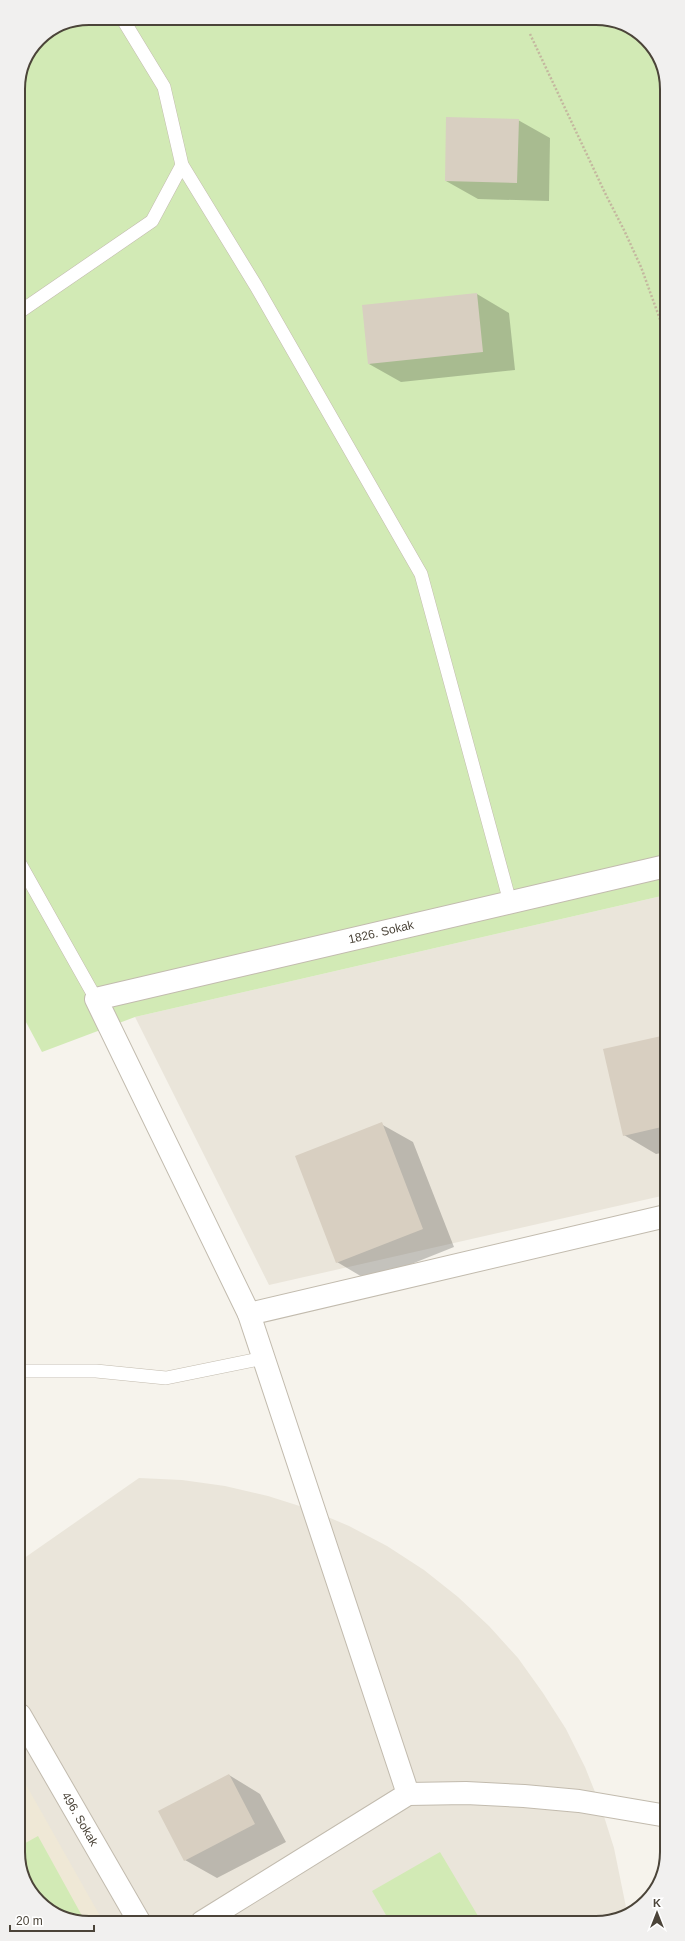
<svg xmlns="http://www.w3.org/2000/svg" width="685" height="1941" viewBox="0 0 685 1941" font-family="Helvetica,sans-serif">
<rect width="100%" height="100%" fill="#f6f3ec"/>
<!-- residential -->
<path fill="#eae5da" d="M666,895V1195L269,1285L135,1017Z
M139,1478L182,1480L225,1486L268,1496L309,1509L349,1526L387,1546L424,1570L458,1597L489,1626L518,1658L543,1693L566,1729L585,1767L601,1807L614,1848L627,1912L615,1921L84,1923L42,1906L20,1871V1561Z"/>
<!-- education -->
<path fill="#efe8d6" d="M20,1774L104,1923H84L42,1906L20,1871Z"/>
<!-- grass -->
<path fill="#d2eab5" d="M89,18H601L643,35L665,70L666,895L135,1017L42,1052L19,1009L18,84L39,38L62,23Z
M38,1836L86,1923L42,1906L20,1871V1846Z
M440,1852L481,1921L390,1922L372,1891Z"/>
<!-- shadow -->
<path fill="#0003" d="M518,120L550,138L549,201L478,199L446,181Z
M477,294L509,313L515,370L401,382L369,364Z
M666,1036V1152L656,1154L624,1135Z
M381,1124L413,1142L454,1247L369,1281L337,1262Z
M229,1775L260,1794L286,1842L217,1878L185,1860Z"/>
<!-- building -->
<path fill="#d8cfc1" d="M446,117L519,119L517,183L445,181Z
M477,293L483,352L368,364L362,305Z
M666,1035V1126L623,1136L603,1049Z
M382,1122L423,1229L336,1263L295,1156Z
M229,1774L255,1824L184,1861L158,1811Z"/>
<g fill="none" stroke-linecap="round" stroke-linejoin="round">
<defs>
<path id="service" d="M182,165L256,286L421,574L510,902
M18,313L152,221L182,165L164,87L122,18
M19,862L96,999
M20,1371H96L166,1378L264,1358"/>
<g id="minor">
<path d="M666,866L96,999L249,1314L666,1216"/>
<path d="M249,1314L408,1794"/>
<path id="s1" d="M20,1715L140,1923"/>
<path d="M202,1922L408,1794L466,1793L524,1796L579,1801L667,1816"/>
</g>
</defs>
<!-- service casing -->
<use href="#service" stroke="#c2bbae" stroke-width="14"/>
<!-- minor casing -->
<use href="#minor" stroke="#c2bbae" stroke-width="24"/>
<!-- path -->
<path stroke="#c4b79f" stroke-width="2.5" stroke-dasharray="2 2" stroke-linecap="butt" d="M530,34L606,195L624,230L641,267L665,333"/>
<!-- service -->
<use href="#service" stroke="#fff" stroke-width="13"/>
<!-- minor -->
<use href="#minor" stroke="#fff" stroke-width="22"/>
</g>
<g text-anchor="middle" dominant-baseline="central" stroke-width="3" stroke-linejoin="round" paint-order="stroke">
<!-- street labels -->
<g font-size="12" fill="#4b4439" stroke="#fff">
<text transform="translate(381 932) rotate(-13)">1826. Sokak</text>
<text stroke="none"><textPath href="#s1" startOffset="120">496. Sokak</textPath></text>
</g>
</g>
<!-- crop -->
<path d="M0 0H685V1941H0ZM89 25H596A64 64 0 0 1 660 89V1852A64 64 0 0 1 596 1916H89A64 64 0 0 1 25 1852V89A64 64 0 0 1 89 25Z" fill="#f1f0ef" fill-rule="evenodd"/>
<path fill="none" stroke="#4b4439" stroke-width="2" d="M89 25H596A64 64 0 0 1 660 89V1852A64 64 0 0 1 596 1916H89A64 64 0 0 1 25 1852V89A64 64 0 0 1 89 25Z"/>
<!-- north arrow -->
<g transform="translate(657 1913)" stroke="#ffffff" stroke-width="3" paint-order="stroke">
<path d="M0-3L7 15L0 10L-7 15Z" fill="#4b4439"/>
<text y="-6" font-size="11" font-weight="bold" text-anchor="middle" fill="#4b4439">K</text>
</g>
<!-- scale -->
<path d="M10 1925v6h84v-6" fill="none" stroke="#4b4439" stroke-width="2"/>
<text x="16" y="1925" font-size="12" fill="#4b4439" stroke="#ffffff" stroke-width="3" paint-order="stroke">20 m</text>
</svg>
